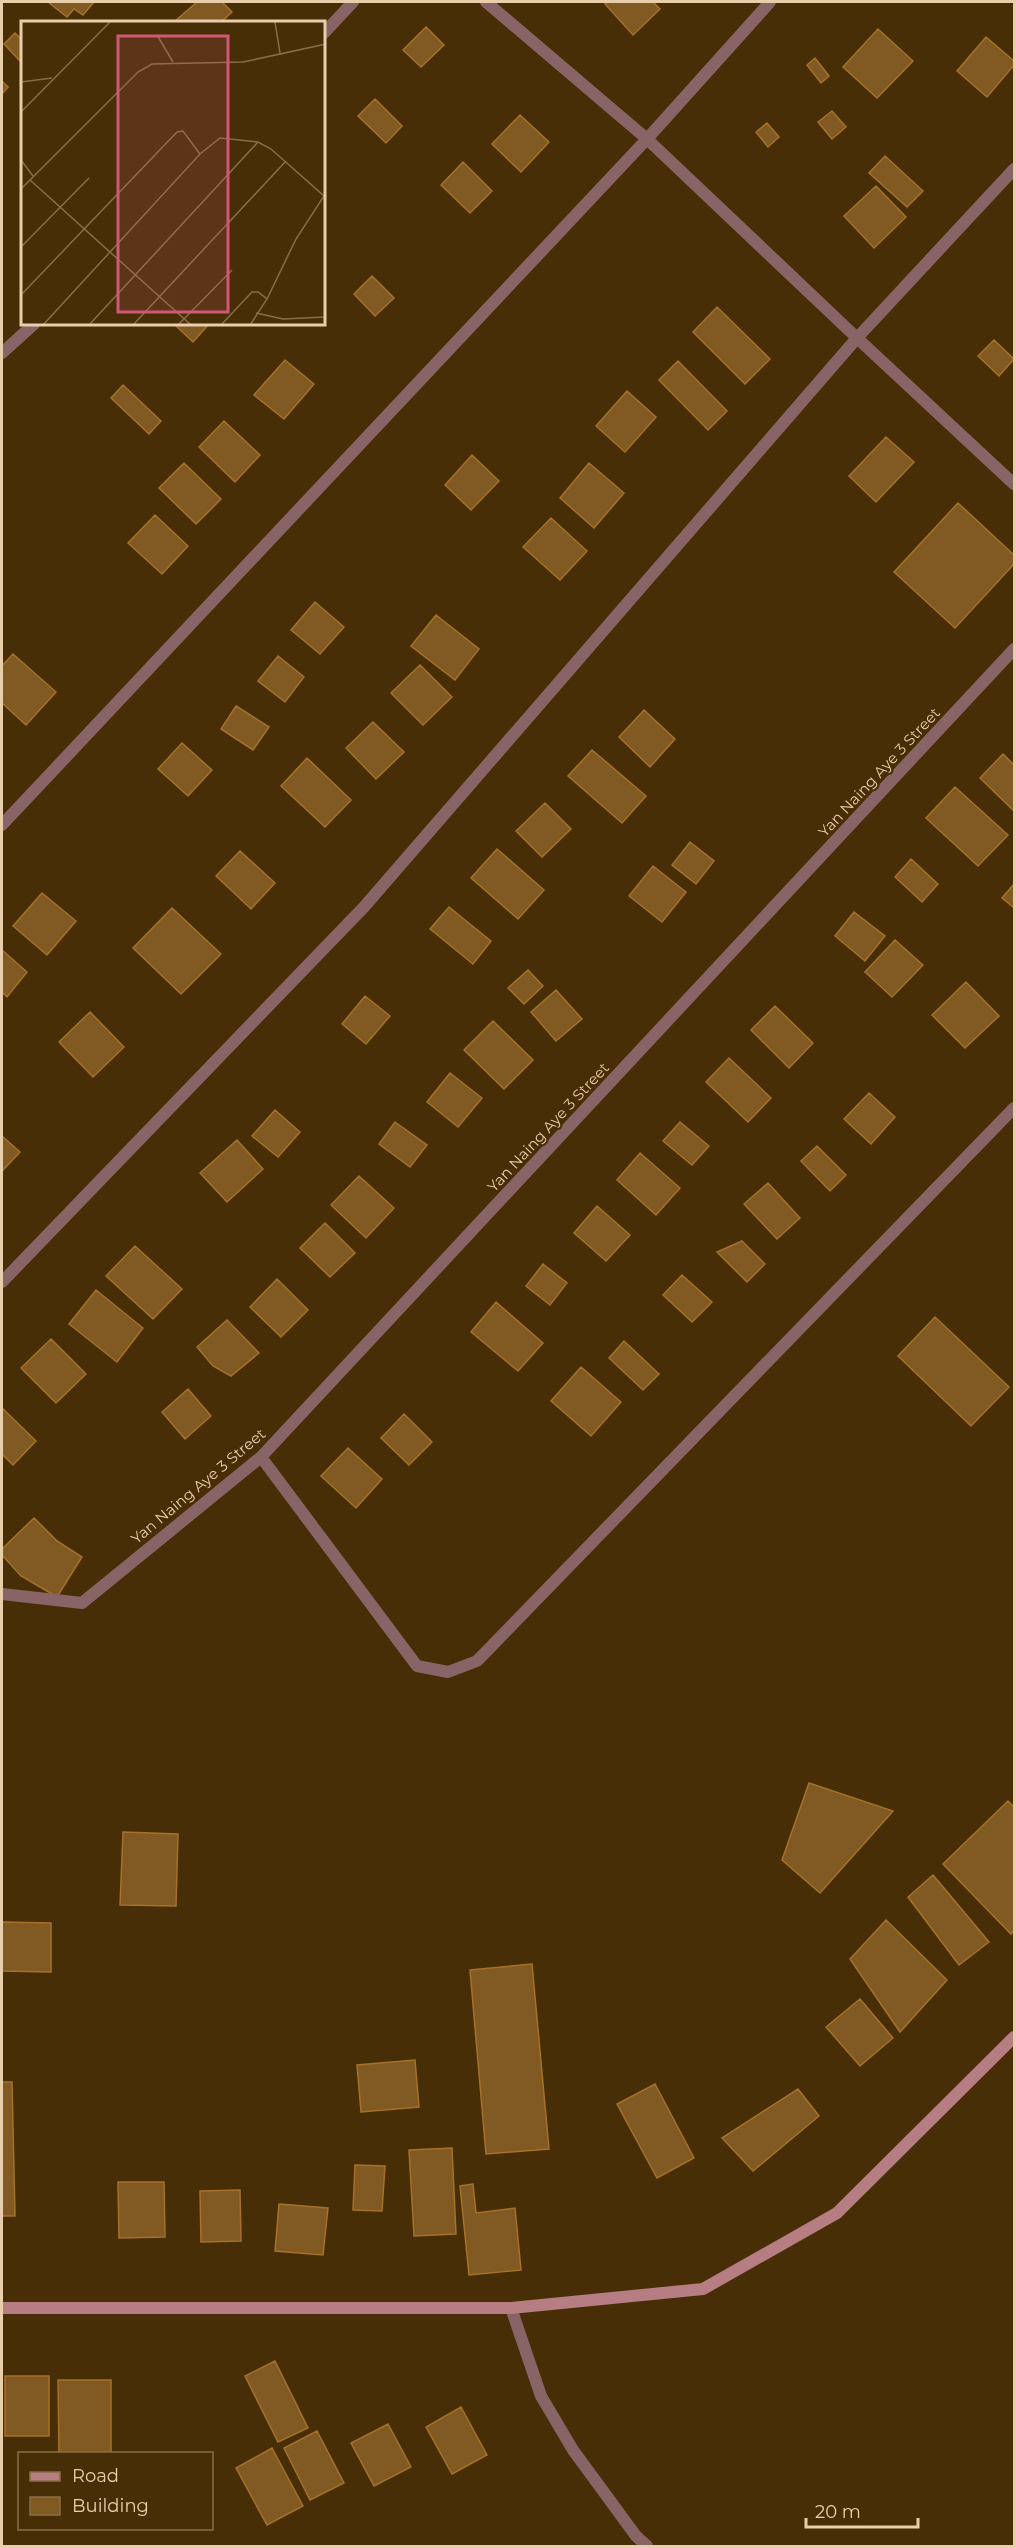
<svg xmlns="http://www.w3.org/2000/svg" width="1016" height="2548" viewBox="0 0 1016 2548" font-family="Montserrat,sans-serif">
<rect width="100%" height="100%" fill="#482e06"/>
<!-- building -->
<path fill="#805923" stroke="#a57229" stroke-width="1.5" d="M48,2H94L83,15L74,9L67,17Z
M197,2H222L232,12L221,22H174Z
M608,2H653L660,9L633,35L605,4Z
M426,27L444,45L421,67L403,50Z
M878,29L913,61L877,98L843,67Z
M15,33L22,40V63L4,44Z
M986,37L1014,61V65L987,97L957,71Z
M815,58L829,76L821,83L807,65Z
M2,81L8,87L2,94Z
M375,99L402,126L386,143L358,116Z
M832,111L846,127L832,139L818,122Z
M520,115L549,142L521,172L492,144Z
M767,123L779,137L768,147L756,132Z
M885,156L923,191L907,207L869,173Z
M463,162L492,191L470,213L441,185Z
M876,186L906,217L874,248L844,216Z
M372,276L394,298L375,316L354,294Z
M717,307L770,359L745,384L693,332Z
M174,324H209L193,342Z
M994,340L1014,359L999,376L978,356Z
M285,360L314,384L284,419L254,395Z
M678,361L727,411L708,430L659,380Z
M123,385L161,421L149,434L111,398Z
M627,391L656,417L625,452L596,426Z
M224,421L260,455L235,482L199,447Z
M886,437L914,462L876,502L849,476Z
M472,455L499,481L471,510L445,485Z
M184,463L221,499L196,524L159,488Z
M589,463L624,493L594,528L560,498Z
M958,503L1014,555V564L955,628L894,572Z
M155,515L188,546L162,574L128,543Z
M551,518L587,551L560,580L523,547Z
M315,602L344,627L320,654L291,630Z
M436,615L479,649L455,680L411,646Z
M13,654L56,692L26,725L2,703V666Z
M278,656L304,677L285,702L258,681Z
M420,665L452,697L423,725L391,693Z
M236,706L269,727L253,750L221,729Z
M644,710L675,739L650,767L619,737Z
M373,722L404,752L376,779L346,748Z
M182,743L212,770L188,796L158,769Z
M592,750L646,796L622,823L568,776Z
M1003,754L1014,765V811L980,778Z
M307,758L351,800L325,827L281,786Z
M955,787L1008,835L978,866L926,818Z
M545,803L571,829L542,857L516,831Z
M690,842L714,861L696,884L672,865Z
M497,849L544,890L518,919L471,878Z
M240,851L275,883L251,909L216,876Z
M911,859L938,884L922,902L895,877Z
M653,866L686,892L662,922L629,896Z
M1014,884V908L1002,898Z
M42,893L76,921L47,955L13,926Z
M449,907L491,941L473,964L430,929Z
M172,908L221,954L181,994L133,948Z
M854,912L885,936L865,961L835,936Z
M895,940L923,965L892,997L865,972Z
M2,950L27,972L7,997L2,992Z
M528,970L543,986L524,1004L508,988Z
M966,982L999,1016L965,1048L932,1015Z
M556,990L582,1019L556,1041L531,1012Z
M365,996L390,1016L366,1044L342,1024Z
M775,1006L813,1043L789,1068L751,1030Z
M90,1012L124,1047L93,1077L59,1042Z
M493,1021L533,1060L504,1089L464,1050Z
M729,1058L771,1098L748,1122L706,1082Z
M450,1073L482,1098L458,1127L427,1102Z
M869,1093L895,1117L871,1144L844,1119Z
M275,1110L300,1132L278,1157L252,1136Z
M395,1122L427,1145L410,1167L379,1144Z
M680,1122L709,1146L692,1165L663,1141Z
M2,1136L20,1152L2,1171Z
M237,1140L263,1169L227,1202L200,1173Z
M817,1146L846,1175L830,1191L801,1161Z
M640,1153L680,1188L656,1215L617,1180Z
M359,1176L394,1208L366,1238L331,1205Z
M768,1183L800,1218L777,1239L744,1204Z
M597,1206L630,1235L606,1261L574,1233Z
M325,1223L355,1253L330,1277L300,1248Z
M742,1241L765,1264L747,1282L717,1252Z
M135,1246L182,1289L153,1319L106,1276Z
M543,1264L567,1283L550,1305L526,1286Z
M682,1275L712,1302L692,1322L663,1295Z
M277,1279L308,1310L281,1337L250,1307Z
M96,1290L143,1328L117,1362L69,1324Z
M496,1302L543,1343L518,1371L471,1332Z
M935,1317L1009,1387L971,1426L898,1356Z
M227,1320L259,1353L231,1376L213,1366L197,1347Z
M51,1339L86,1374L56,1403L21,1368Z
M624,1341L659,1374L643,1390L609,1358Z
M581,1367L621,1402L591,1436L551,1401Z
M188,1389L211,1416L185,1439L162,1412Z
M2,1408L36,1441L13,1465L2,1454Z
M404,1414L432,1442L409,1465L381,1438Z
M348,1448L382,1479L356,1508L321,1476Z
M34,1518L57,1541L82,1557L57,1597L21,1576L2,1555V1549Z
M809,1783L893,1811L820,1893L782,1860Z
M1008,1801L1014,1807V1930L1011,1934L943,1864Z
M123,1832L178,1834L176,1906L120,1905Z
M933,1875L989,1942L959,1965L908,1897Z
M886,1920L947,1980L900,2032L850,1959Z
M2,1922L51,1923V1972L2,1971Z
M532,1964L549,2149L486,2154L470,1970Z
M860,1999L893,2038L860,2066L826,2027Z
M415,2060L419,2107L361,2112L357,2065Z
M2,2082H12L15,2216H2Z
M655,2084L694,2158L657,2178L617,2104Z
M798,2089L819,2116L753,2171L722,2138Z
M452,2148L456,2234L414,2236L409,2150Z
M355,2165L385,2166L382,2211L353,2210Z
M118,2182H164L165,2237L119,2238Z
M473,2184L476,2213L515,2208L521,2270L469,2275L460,2186Z
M240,2190L241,2241L201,2242L200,2191Z
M279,2204L328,2208L323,2255L275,2251Z
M275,2361L308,2428L278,2442L245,2376Z
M5,2376H49V2436H5Z
M58,2380H111V2454H59Z
M461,2407L487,2455L452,2474L426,2427Z
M388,2424L411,2467L374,2486L351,2443Z
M317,2431L344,2483L310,2500L284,2448Z
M272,2448L303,2506L267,2525L236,2468Z"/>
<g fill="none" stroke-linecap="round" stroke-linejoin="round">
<!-- street -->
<path stroke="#886467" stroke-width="12" d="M486,2L647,139L857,338L1014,484
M324,33L353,2
M2,353L34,324
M2,825L647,139L770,2
M2,1282L364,907L857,338L1014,169
M261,1457L417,1666L448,1672L477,1661L1014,1108
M2,1594L82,1603L261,1457L1014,649
M511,2308L541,2396L573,2450L636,2536L647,2546"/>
<!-- secondary -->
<path stroke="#b67d83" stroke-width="12" d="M2,2308H511L703,2289L837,2213L1014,2037"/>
</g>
<g text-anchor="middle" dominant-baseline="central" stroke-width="4.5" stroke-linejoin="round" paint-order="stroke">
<!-- street labels -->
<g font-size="15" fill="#e9ceac" stroke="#482e06">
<text transform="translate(879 772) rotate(-47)">Yan Naing Aye 3 Street</text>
<text transform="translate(548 1127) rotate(-47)">Yan Naing Aye 3 Street</text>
<text transform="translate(198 1486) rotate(-40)">Yan Naing Aye 3 Street</text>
</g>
</g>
<!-- overview -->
<g transform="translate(21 21)">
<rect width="304" height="304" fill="#482e06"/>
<path fill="none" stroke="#886e48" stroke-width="1.5" d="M254,1L259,32M136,14L152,41M0,61L31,57M0,91L89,1M0,139L12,155M9,159L170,304M0,168L117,51L131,43L222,41L305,23M0,226L68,157M0,274L156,111L162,110L179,133M235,292L262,298L305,296M22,304L179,133L199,117L237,121L250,128L303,175L275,218L246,278M68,304L237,121M112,304L265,140M157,304L211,249M200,304L231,271H237L246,278L229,304"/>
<path fill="#d05877" fill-opacity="0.15" stroke="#d05877" stroke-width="3" d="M97,15H207V291H97Z"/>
<rect width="304" height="304" fill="none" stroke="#e9ceac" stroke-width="3"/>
</g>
<!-- border -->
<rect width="1016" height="2548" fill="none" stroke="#e9ceac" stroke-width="6"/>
<!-- legend -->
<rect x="18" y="2452" width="195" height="78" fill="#482e06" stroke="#886e48" stroke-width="1.5"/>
<rect x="30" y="2472" width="30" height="9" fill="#b67d83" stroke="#886e48" stroke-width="1.5"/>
<text x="72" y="2482" font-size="18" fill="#e9ceac">Road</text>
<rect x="30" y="2497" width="30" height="18" fill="#805923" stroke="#886e48" stroke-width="1.5"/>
<text x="72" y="2512" font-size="18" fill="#e9ceac">Building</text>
<!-- scale -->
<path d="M806 2518v9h112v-9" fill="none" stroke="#e9ceac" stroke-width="3"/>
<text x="815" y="2518" font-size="18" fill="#e9ceac" stroke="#482e06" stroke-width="4.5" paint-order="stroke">20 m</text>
</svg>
